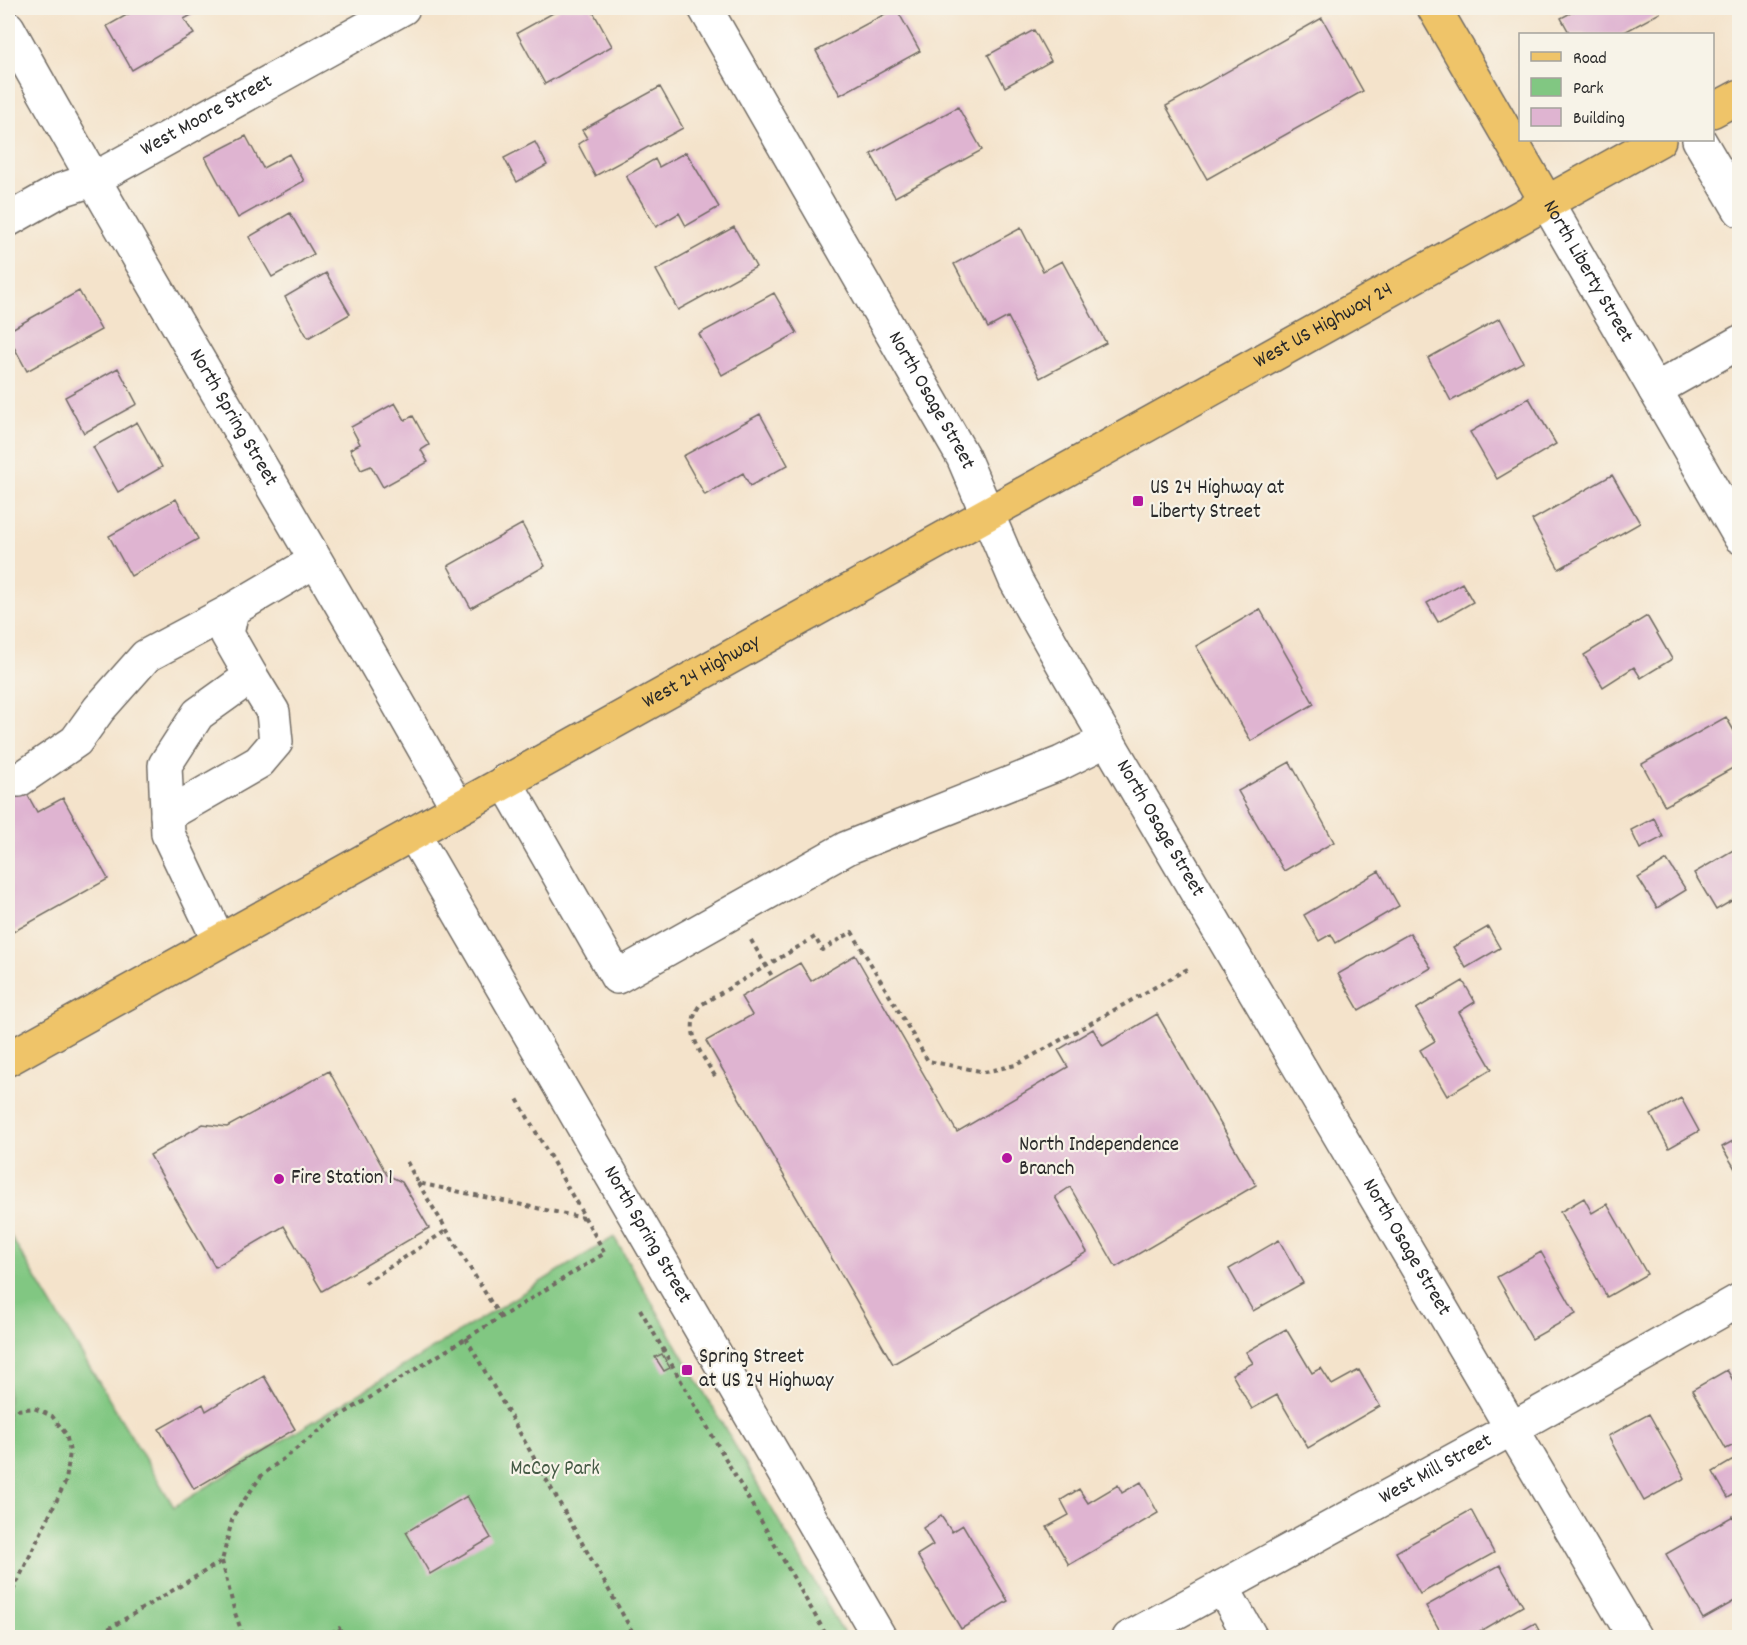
<svg xmlns="http://www.w3.org/2000/svg" width="1747" height="1645" viewBox="0 0 1747 1645" font-family="Dekko,sans-serif">
<rect width="100%" height="100%" fill="#f7f3e8"/>
<filter id="ink" filterUnits="userSpaceOnUse"><feTurbulence type="fractalNoise" baseFrequency=".0167" numOctaves="2"/><feDisplacementMap in="SourceGraphic" scale="12" xChannelSelector="R" yChannelSelector="G"/><feConvolveMatrix kernelMatrix="1 2 1 2 8 2 1 2 1" color-interpolation-filters="sRGB"/></filter>
<filter id="wash" filterUnits="userSpaceOnUse"><feTurbulence type="fractalNoise" baseFrequency=".008" numOctaves="4" result="noise"/><feDisplacementMap in="SourceGraphic" scale="24" xChannelSelector="R" yChannelSelector="G"/><feGaussianBlur stdDeviation="1.35" result="paint"/><feColorMatrix in="noise" values="0 0 0 0 0 0 0 0 0 0 0 0 0 0 0 0 0 1.4 0 .05"/><feComposite in="paint" operator="in"/></filter>
<g filter="url(#wash)">
<rect width="100%" height="100%" fill="#f4e3cb"/>
<!-- green -->
<path fill="#81c782" stroke="#567956" stroke-width="1.5" d="M8,1232L174,1507L614,1237L846,1637H8Z"/>
<g id="blocks">
<!-- building -->
<path fill="#dfb4d1" d="M139,8H195L197,12L184,19L194,34L132,70L107,26Z
M562,8H591L612,46L545,84L517,33Z
M896,8L920,51L840,95L816,51Z
M1580,8H1658L1660,13L1621,34H1570L1561,18Z
M1322,18L1363,91L1207,179L1166,106Z
M1034,30L1051,61L1005,87L988,55Z
M660,87L683,128L595,176L578,144L587,138L582,130Z
M958,107L982,150L895,197L871,154Z
M246,136L263,168L289,154L304,181L238,218L205,157Z
M535,142L547,165L517,182L504,158Z
M686,152L719,207L686,226L679,213L656,227L626,176L655,159L659,167Z
M290,213L314,254L272,277L249,237Z
M734,227L756,267L678,310L656,270Z
M1021,228L1043,271L1062,261L1106,343L1040,378L1008,317L988,328L954,264Z
M326,273L350,314L308,338L285,297Z
M79,291L101,330L27,371L8,336V331Z
M774,293L797,333L722,375L699,334Z
M1500,318L1523,362L1451,401L1428,358Z
M118,368L137,404L84,433L65,397Z
M1529,398L1556,444L1497,479L1470,432Z
M395,403L405,420L413,416L429,445L421,450L428,462L383,487L371,466L361,470L350,449L360,444L351,427Z
M760,414L788,465L750,486L743,473L705,495L683,456Z
M137,422L162,467L118,492L93,447Z
M1612,475L1640,523L1559,569L1532,520Z
M176,499L198,539L131,576L109,536Z
M522,524L545,566L471,608L448,566Z
M1462,583L1473,602L1438,622L1427,603Z
M1260,609L1314,704L1251,741L1196,646Z
M1647,616L1672,659L1641,678L1634,667L1603,687L1584,655Z
M1726,717L1740,741V764L1665,806L1642,764Z
M1290,762L1334,842L1284,871L1238,791Z
M10,763L37,812L63,798L108,879L13,932L8,923Z
M1654,818L1663,837L1640,849L1631,830Z
M1740,846V896L1716,910L1694,873Z
M1667,860L1686,890L1657,908L1638,878Z
M1379,871L1399,906L1336,943L1331,934L1319,941L1304,915Z
M1488,927L1500,948L1466,968L1453,947Z
M1410,933L1431,968L1359,1010L1338,974Z
M855,955L957,1132L1068,1067L1058,1050L1093,1029L1103,1046L1157,1014L1256,1185L1116,1267L1070,1187L1055,1197L1087,1252L893,1364L706,1041L752,1015L741,997L800,963L811,981Z
M1463,981L1475,1002L1459,1012L1492,1069L1447,1096L1420,1050L1435,1041L1416,1009Z
M329,1071L387,1175L402,1182L429,1228L322,1291L284,1226L215,1267L150,1155L203,1124L227,1127Z
M1681,1098L1699,1131L1669,1148L1651,1115Z
M1740,1137V1177L1722,1147Z
M1584,1198L1592,1213L1607,1204L1647,1274L1607,1297L1560,1212Z
M1279,1240L1303,1283L1253,1311L1229,1269Z
M1541,1252L1576,1314L1532,1339L1497,1277Z
M1286,1329L1312,1373L1321,1368L1332,1385L1359,1370L1380,1406L1308,1448L1277,1395L1252,1409L1232,1374L1253,1363L1246,1352Z
M662,1354L670,1368L664,1371L655,1357Z
M1727,1370L1740,1392V1442L1726,1449L1692,1390Z
M264,1376L295,1429L194,1489L159,1429L203,1404L206,1411Z
M1649,1414L1685,1478L1644,1501L1608,1436Z
M1740,1456V1491L1728,1498L1713,1472Z
M1141,1482L1158,1513L1069,1565L1047,1527L1069,1515L1061,1500L1079,1489L1088,1503L1118,1485L1122,1493Z
M467,1496L491,1538L430,1574L406,1532Z
M1471,1510L1494,1553L1420,1594L1396,1552Z
M941,1516L952,1532L963,1525L1008,1601L961,1629L917,1555L933,1545L923,1528Z
M1733,1516L1740,1527V1598L1703,1619L1666,1554Z
M1500,1565L1523,1606L1468,1638H1444L1426,1606Z
M1535,1623L1543,1638H1509Z"/>
</g>
</g>
<g filter="url(#ink)">
<use href="#blocks" fill-opacity="0" stroke="#716b63" stroke-width="1.5"/>
<g fill="none" stroke-linecap="round" stroke-linejoin="round">
<defs>
<g id="minor">
<path id="s1" d="M705,8L963,457L1016,581L1069,675L1635,1638"/>
<path id="s2" d="M8,28C153,290 311,545 457,807"/>
<path d="M1699,140L1740,210"/>
<path id="s3" d="M1546,201L1740,537"/>
<path id="s4" d="M8,220L61,190L92,180L403,8"/>
<path d="M1655,390L1740,342"/>
<path d="M19,780L76,741L99,709L146,656L232,610"/>
<path d="M505,781L617,977L847,848L1061,763L1107,740"/>
<path d="M167,815L259,762L276,742L273,712L251,676"/>
<path id="s5" d="M413,833L880,1638"/>
<path d="M219,941L168,834L165,765L198,714L251,676L227,634L232,610L315,561"/>
<path d="M1222,1587L1251,1638"/>
<path id="s6" d="M1129,1638L1511,1429L1740,1300"/>
</g>
<g id="major">
<path d="M1434,8L1546,201"/>
<path d="M1712,111L1740,96"/>
<path id="s7" d="M8,1059L1659,140"/>
</g>
</defs>
<!-- minor casing -->
<use href="#minor" stroke="#716b63" stroke-width="36"/>
<!-- major casing -->
<use href="#major" stroke="#716b63" stroke-width="36"/>
<!-- path -->
<path stroke="#716b63" stroke-width="4" stroke-dasharray="4.5 4.5" stroke-linecap="butt" d="M751,940L773,978
M715,1076C701,1053 683,1032 699,1006L815,937L822,950L852,932L928,1061L985,1072L1016,1065L1191,967
M407,1162L418,1183L584,1218
M418,1183L500,1317
M365,1283L447,1230
M640,1309L828,1638
M466,1338L636,1638
M8,1411L34,1408L52,1416L66,1434L70,1452L66,1481L8,1601
M222,1561L235,1613L244,1638
M93,1638L222,1561L233,1516L262,1475L335,1419L605,1253L516,1097
M324,1638L339,1628L344,1638
M626,1638L634,1633"/>
<!-- minor -->
<use href="#minor" stroke="#fff" stroke-width="33"/>
<!-- major -->
<use href="#major" stroke="#efc469" stroke-width="33"/>
</g>
</g>
<!-- markers -->
<g fill="#b5179e" stroke="#f7f3e8" stroke-width="2">
<rect x="1132" y="495" width="12" height="12" rx="3"/>
<circle cx="1007" cy="1158" r="6"/>
<circle cx="279" cy="1179" r="6"/>
<rect x="681" y="1364" width="12" height="12" rx="3"/>
</g>
<g text-anchor="middle" dominant-baseline="central" stroke-width="4.5" stroke-linejoin="round" paint-order="stroke">
<!-- street labels -->
<g font-size="21" fill="#2b2b2b" stroke="#f7f3e8">
<text stroke="none"><textPath href="#s4" startOffset="225">West Moore Street</textPath></text>
<text stroke="none"><textPath href="#s3" startOffset="82">North Liberty Street</textPath></text>
<text stroke="none"><textPath href="#s7" startOffset="1506">West US Highway 24</textPath></text>
<text stroke="none"><textPath href="#s1" startOffset="453">North Osage Street</textPath></text>
<text stroke="none"><textPath href="#s2" startOffset="450">North Spring Street</textPath></text>
<text stroke="none"><textPath href="#s7" startOffset="794">West 24 Highway</textPath></text>
<text stroke="none"><textPath href="#s1" startOffset="939">North Osage Street</textPath></text>
<text stroke="none"><textPath href="#s5" startOffset="465">North Spring Street</textPath></text>
<text stroke="none"><textPath href="#s1" startOffset="1425">North Osage Street</textPath></text>
<text stroke="none"><textPath href="#s6" startOffset="350">West Mill Street</textPath></text>
</g>
<!-- poi labels -->
<g font-size="21" fill="#2b2b2b" stroke="#f7f3e8" text-anchor="start">
<text x="1150" y="489">US 24 Highway at<tspan x="1150" dy="24">Liberty Street</tspan></text>
<text x="1019" y="1146">North Independence<tspan x="1019" dy="24">Branch</tspan></text>
<text x="291" y="1179">Fire Station 1</text>
<text x="699" y="1358">Spring Street<tspan x="699" dy="24">at US 24 Highway</tspan></text>
</g>
<!-- park labels -->
<g font-size="21" fill="#455a45" stroke="#f7f3e8">
<text x="555" y="1470">McCoy Park</text>
</g>
</g>
<!-- margin -->
<rect width="1747" height="1645" fill="none" stroke="#f7f3e8" stroke-width="30"/>
<!-- legend -->
<rect x="1519" y="33" width="195" height="108" fill="#f7f3e8" stroke="#a5a39c" stroke-width="1.5"/>
<rect x="1531" y="52" width="30" height="9" fill="#efc469" stroke="#a5a39c" stroke-width="1.5"/>
<text x="1573" y="63" font-size="18" fill="#2b2b2b">Road</text>
<rect x="1531" y="78" width="30" height="18" fill="#81c782" stroke="#a5a39c" stroke-width="1.5"/>
<text x="1573" y="93" font-size="18" fill="#2b2b2b">Park</text>
<rect x="1531" y="108" width="30" height="18" fill="#dfb4d1" stroke="#a5a39c" stroke-width="1.5"/>
<text x="1573" y="123" font-size="18" fill="#2b2b2b">Building</text>
</svg>
